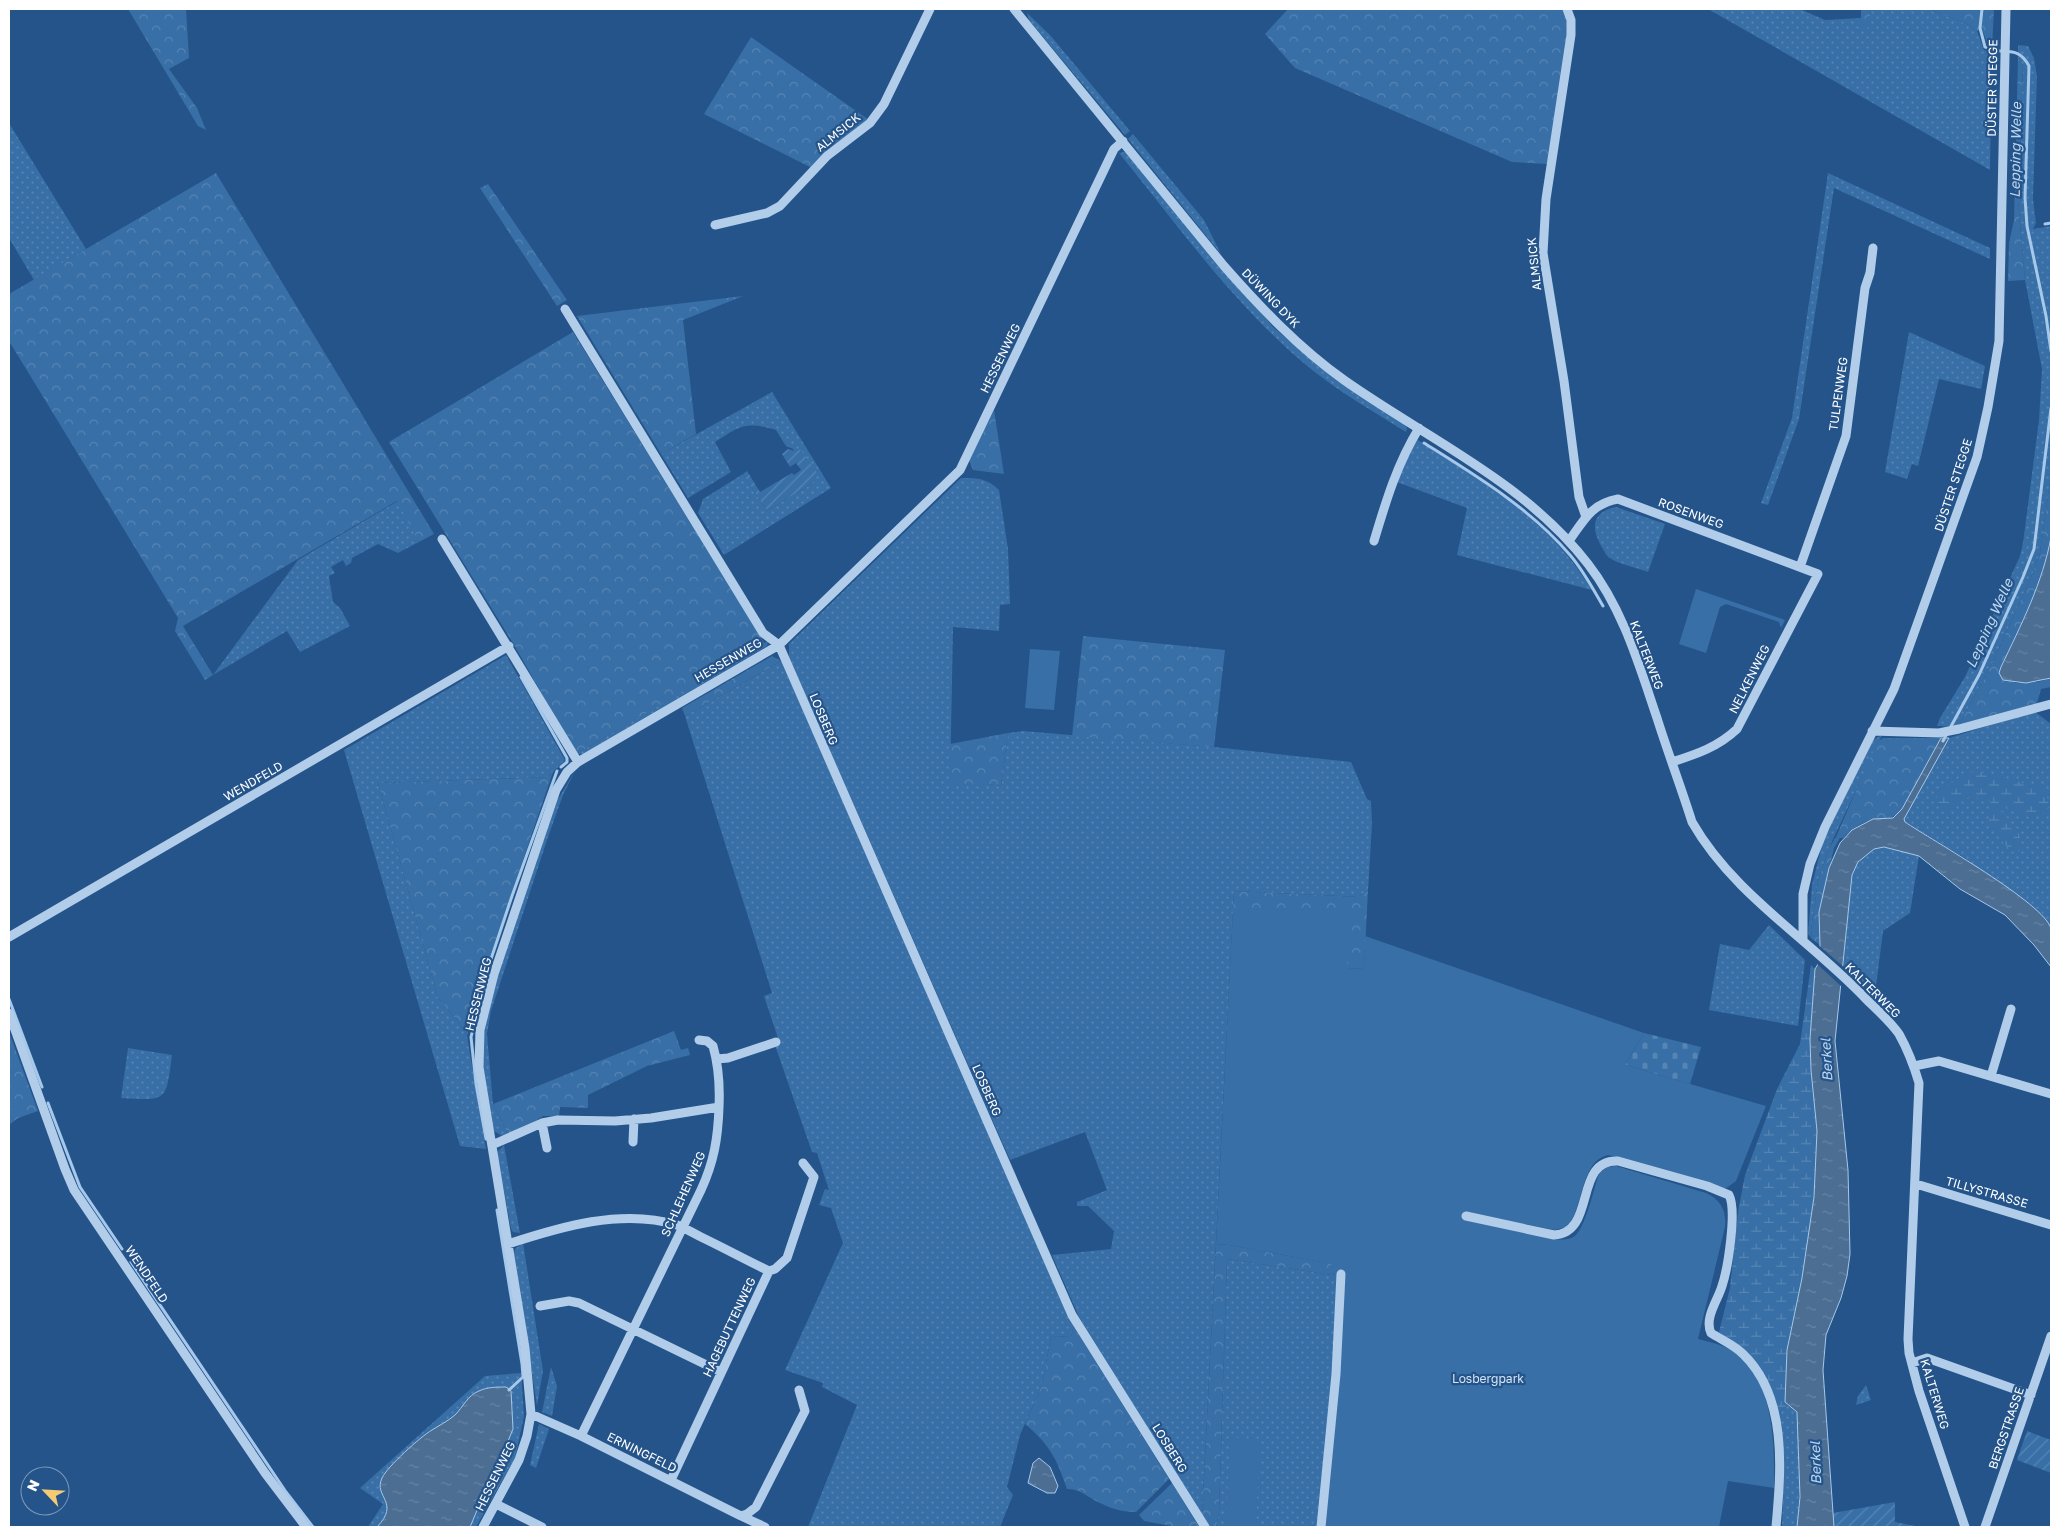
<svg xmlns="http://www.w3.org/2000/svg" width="2060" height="1536" viewBox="0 0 2060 1536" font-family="'Golos Text',sans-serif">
<defs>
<pattern id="grass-dots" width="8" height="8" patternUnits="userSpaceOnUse" patternTransform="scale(1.25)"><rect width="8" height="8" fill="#386fa6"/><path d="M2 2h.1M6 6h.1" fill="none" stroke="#5685b3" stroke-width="1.8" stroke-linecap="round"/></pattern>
<pattern id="forest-crowns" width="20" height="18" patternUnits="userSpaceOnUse" patternTransform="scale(1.25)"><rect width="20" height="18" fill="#386fa6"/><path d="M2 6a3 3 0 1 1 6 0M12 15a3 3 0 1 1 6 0" fill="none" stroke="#5685b3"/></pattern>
<pattern id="wetland-marsh" width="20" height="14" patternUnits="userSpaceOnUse" patternTransform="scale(1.25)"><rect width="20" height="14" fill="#386fa6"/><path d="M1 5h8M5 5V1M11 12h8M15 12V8" fill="none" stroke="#5685b3"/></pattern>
<pattern id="cemetery-stones" width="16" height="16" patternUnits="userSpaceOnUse" patternTransform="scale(1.25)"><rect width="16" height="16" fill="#386fa6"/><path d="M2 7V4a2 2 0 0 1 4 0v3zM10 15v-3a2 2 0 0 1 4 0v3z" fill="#5685b3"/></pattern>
<pattern id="garden-furrows" width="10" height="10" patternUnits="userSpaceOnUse" patternTransform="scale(1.25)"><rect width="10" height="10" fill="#386fa6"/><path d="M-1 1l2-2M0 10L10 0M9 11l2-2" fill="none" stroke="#5685b3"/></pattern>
<pattern id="water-ripples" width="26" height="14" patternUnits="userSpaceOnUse" patternTransform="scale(1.25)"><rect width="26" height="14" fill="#4c6e93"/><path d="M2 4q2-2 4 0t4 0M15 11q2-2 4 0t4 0" fill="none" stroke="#6784a3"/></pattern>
</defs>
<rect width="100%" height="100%" fill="#24548a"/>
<!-- grass -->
<path fill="url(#grass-dots)" d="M1708,9H1800L1825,20L1861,18V29L1871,15V9H1929L1967,24L1977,31L1984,50L1992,52L1990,170Z
M1027,13L1050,35L1130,131L1125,135L1029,20Z
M2018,45L2028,46L2034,58L2037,76L2033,199L2036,223L2033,229L2051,226V474L2040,553L2032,575L1992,664L1958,727L1937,726L1940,718L1965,677L2020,556L2023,543L2039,420L2042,369L2025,280L2018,201L2023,67L2018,58Z
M9,123L86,249L34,280L9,238Z
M1133,134L1204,220L1221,254L1128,139Z
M1125,152L1273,327L1330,375L1405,424L1407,428L1406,432C1374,412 1341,393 1311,369C1236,308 1179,227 1119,153Z
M1828,173L1990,248V259L1834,188L1799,419L1768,505L1761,503L1792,418Z
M1909,332L1985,366L1981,389L1939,379L1918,466L1912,464L1907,479L1885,472Z
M772,392L831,488L724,555L698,513L703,499L743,474L767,511L813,483L793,449L786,446L776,430C745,421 740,426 715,442L731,472L688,498L661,454Z
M1415,438C1468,473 1526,506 1567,555C1576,566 1584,578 1592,590L1457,555L1467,508L1394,481Z
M961,478C977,478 987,478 999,490L1008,549L1010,604L1000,605L999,631L953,627L950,784H989L1001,786L1008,733L1023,731L1214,747L1351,762L1367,799L1371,801L1372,824L1368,891L1360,895V897L1234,891L1202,1515L1079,1317L1052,1255L1111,1249L1114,1231L1088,1206H1077V1202L1107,1190L1085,1132L1010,1160L789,657V644Z
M398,501L419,542L398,553L378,544L352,558L351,563L346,566L343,560L331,567L335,573L329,576L333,602L340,608L350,626L300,652L287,631L213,675L298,560Z
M1616,507L1665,524L1648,572C1638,568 1618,564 1610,558C1607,557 1605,552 1603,549C1591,530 1590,512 1616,507Z
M768,641L767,646L583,754H576Z
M506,655L565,760L548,777L378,783L438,998L457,1020L467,1036L486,1149L460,1146L344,750Z
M781,661L1074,1327L1071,1336L1051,1337L1042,1385L1020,1435L1007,1487L1013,1495L1000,1527H808L857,1405L822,1387L823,1383L785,1370L843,1243L831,1208L819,1205L825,1189L829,1190L817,1153L812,1152L776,1048L775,1046H755L778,1038L764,996L772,993L685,716Z
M2034,711L2051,724V928L2042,917L1966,859L1905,822L1904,819L1949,738Z
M1882,735L1829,848L1818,881L1811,930L1812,939L1808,934L1812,885L1823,841L1873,740Z
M575,771L563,795L548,837L491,1011L487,1034L493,1104L508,1134L502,1136L494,1131L483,1065L482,1039L499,971L557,801Z
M1884,847L1919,856L1910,913L1883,931L1875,994L1843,967L1852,875C1859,859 1866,850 1884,847Z
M1769,925L1805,960L1798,1026L1709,1010L1720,944L1749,950Z
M128,1048L172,1055C166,1101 168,1101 121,1098Z
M504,1145L520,1233L513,1232L511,1229L497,1152Z
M523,1243L543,1371L537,1406L514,1254L515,1249Z
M1227,1259L1332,1275L1339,1273L1333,1374L1318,1527H1216L1219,1513Z
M551,1367L557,1386L552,1416L542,1412Z
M521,1373L524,1416L515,1458L476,1527H368L383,1504L360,1488L485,1376Z
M1866,1385L1871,1400L1856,1405L1858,1396Z
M1788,1405L1797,1412C1800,1451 1801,1488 1797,1527H1782L1784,1473L1779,1419L1781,1410Z
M539,1424L549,1429L536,1468L530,1465Z"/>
<!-- forest -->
<path fill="url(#forest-crowns)" d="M128,9H186L189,58L169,69L197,108L206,130L198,126L192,116Z
M1288,9H1564L1569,24L1548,164L1512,162L1295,68L1265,34Z
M1861,9H1871L1870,25L1865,30H1861Z
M1929,9H1994L1992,48L1988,45L1982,29L1977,31L1967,24Z
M751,37L869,120L812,168L704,114Z
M2018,58L2023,67L2018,201L2025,280L2008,281L2009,243L2014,220Z
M216,173L434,534L419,542L397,501L183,626L213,675L205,680L175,631L178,618L9,341V294Z
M488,184L567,300L557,306L480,188Z
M743,296L683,320L696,434L661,454L577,316Z
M573,332L765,644L576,754L513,643L389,442Z
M994,410L1004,474L973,470L969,460Z
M2051,474C2051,495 2054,518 2051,539C2045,580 2019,629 2001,667L2015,683L2038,682L2051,678V687L2041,689L2037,703L1958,727L1992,664L2032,575L2040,553Z
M1083,636L1225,650L1214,747L1072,736Z
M772,656L781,661L685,716L682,708Z
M1008,733L1001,786L989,784H950V744Z
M1883,738H1941L1902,809C1888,823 1889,816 1873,819C1863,822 1850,830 1843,838H1840L1834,848L1819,912L1820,945L1812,939L1811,930L1818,881L1829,848L1836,837L1877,742Z
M553,772L491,954L473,1021L467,1036L457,1020L438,998L378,783L548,777Z
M1234,891L1360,897V895L1368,891L1364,968L1347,969L1233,909Z
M674,1031L681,1050L688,1048L690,1055L647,1066L588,1095V1108L560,1107L559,1116H543L531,1124L508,1134L493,1104Z
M9,1032L38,1111L18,1118L9,1125Z
M1216,1244L1229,1245L1333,1264L1332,1275L1227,1259L1219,1513L1216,1527H1210L1202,1515Z
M1074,1327L1169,1479L1136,1512C1123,1512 1112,1509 1100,1503C1088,1498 1080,1488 1067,1489C1057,1459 1050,1445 1025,1424L1042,1385L1051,1337L1071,1336Z
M1172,1483L1199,1527H1177L1144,1521L1139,1515Z"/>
<!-- wetland -->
<path fill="url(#wetland-marsh)" d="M1976,771L2040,787L2047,796L2049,806L2041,816H2027L2001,805L2002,811L2019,834L2022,850L2013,852C2007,848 1989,827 1989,819C1988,814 1991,808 1992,803L1971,796L1945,813L1942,811L1936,799C1945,785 1960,776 1976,771Z
M1811,965L1815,969L1810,1039L1811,1070L1817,1131L1814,1197L1802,1278L1787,1350L1785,1402L1788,1405L1781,1410L1779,1419L1769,1390L1719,1332L1730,1288L1738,1212L1745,1175L1777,1089L1800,1044Z"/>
<!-- cemetery -->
<path fill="url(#cemetery-stones)" d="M1644,1033L1701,1047L1690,1084L1625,1065Z"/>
<!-- park -->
<path fill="#386fa6" d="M1696,589L1785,620L1781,628L1779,622L1726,604L1720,607L1706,653L1679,644Z
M1030,649L1060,651L1054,710L1025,708Z
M1233,909L1349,910L1347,969L1364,968L1365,936L1644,1033L1625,1065L1766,1106L1736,1181L1725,1189L1608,1155C1581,1160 1583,1207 1568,1227L1554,1230L1468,1212L1555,1239C1562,1240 1569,1240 1575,1236C1585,1227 1594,1190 1598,1176C1603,1169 1607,1166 1616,1166L1706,1193C1720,1199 1727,1211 1725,1227L1698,1339C1709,1342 1721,1344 1731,1350C1774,1374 1775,1445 1774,1488L1728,1481L1719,1527H1323L1339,1273L1332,1275V1264L1229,1245L1216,1244Z
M1230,1437L1260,1439L1256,1527H1226Z"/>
<!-- garden -->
<path fill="url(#garden-furrows)" d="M788,449L795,451L801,450L817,473L813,483L767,511L743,474L747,471L760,492L792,473L794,475L801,470L796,463L790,467L782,454Z
M2027,1431L2051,1440V1473L2017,1460Z
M1895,1502V1522L1921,1527H1834L1833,1513Z"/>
<!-- water -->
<path fill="url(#water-ripples)" stroke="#a5c8eb" d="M2051,537V678L2026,683L2003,680L1999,673L2001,667C2021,625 2043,582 2051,537Z
M1941,738H1949L1904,819L1905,822C1930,839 2046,904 2051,929C2054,941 2051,956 2051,967L2034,945L2005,915L1960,889L1919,856L1884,847L1874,849L1858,862L1852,875L1835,1041L1848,1170L1850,1254L1847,1276L1841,1298L1826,1335L1823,1370L1834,1527H1797L1800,1497L1797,1412L1785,1402L1787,1350L1802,1278L1814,1197L1817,1131L1811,1070L1810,1039L1815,969L1818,964L1820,945L1819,912L1829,868L1840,843L1852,830L1873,819L1893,818L1902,809Z
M506,1387L511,1391L513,1429L501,1458L498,1474L481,1501L470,1527H377C401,1502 373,1497 382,1478C387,1467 420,1437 432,1430C440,1425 448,1421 455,1415C463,1407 468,1395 479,1391C487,1387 497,1387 506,1387Z
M1039,1458L1050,1467L1058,1486L1055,1493H1047L1028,1483L1033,1463Z"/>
<!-- pier -->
<path fill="#24548a" d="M1817,944L1845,968L1843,988L1815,962Z"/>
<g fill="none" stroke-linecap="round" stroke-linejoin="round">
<!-- stream -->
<path stroke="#a5c8eb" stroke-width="3" d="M1982,9L1980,28L1985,47C2003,57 2017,43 2029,66L2025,198L2027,226L2046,316L2051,351
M2045,224L2051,223
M1424,443C1475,475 1530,508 1570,555C1583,570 1593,589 1603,606
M521,677L567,758V762L561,767
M1943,741L1979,675L2023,577L2034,549L2051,408
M9,999L42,1087
M48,1103L80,1187L122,1249
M486,1139L476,1084L471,1037L491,959L512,896L557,771
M497,1210L522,1364L523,1377L509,1390
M131,1262L286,1492L313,1527"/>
<!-- minor -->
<path stroke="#b1cdea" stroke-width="9" d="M1014,9L1224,266C1261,308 1299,348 1344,380C1426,438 1525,482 1588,564C1623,609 1639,665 1657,718C1668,753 1681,787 1692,822C1733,894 1809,939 1865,998C1876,1009 1890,1021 1899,1034C1908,1050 1914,1066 1919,1083L1908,1339L1909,1353L1919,1391L1965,1527
M1567,9L1571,20V35L1546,199L1543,253L1564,381L1579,497L1586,517
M715,225L767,213L780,206L827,156L870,123L884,104L930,9
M565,309L763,633L779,645L1072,1315L1205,1527
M442,539L578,762
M1374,541C1386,501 1397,464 1419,428
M1569,541C1584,520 1591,504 1618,499L1818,574L1737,729C1718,747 1697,754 1672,762
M1800,567L1846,436L1865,288L1870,273L1873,248
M1872,731L1939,733L1959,729L2051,704
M9,937L509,646
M1803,941V894L1810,864L1825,827L1894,689L1977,457L1988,407L1999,341L2006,9
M9,1013L65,1169L74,1190L265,1473L306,1527
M717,1059L728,1058L776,1042
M1914,1066L1939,1061L2051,1094
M1991,1076L2011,1009
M542,1123L547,1148
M633,1142L634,1119
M492,1145L542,1123L558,1120L615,1121L651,1118L719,1107
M1916,1184L2051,1225
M1466,1216L1554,1235C1597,1233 1573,1159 1618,1161L1707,1186L1729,1195C1737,1210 1728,1268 1722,1286C1718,1300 1704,1318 1711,1333C1722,1340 1734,1345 1743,1354C1788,1397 1781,1471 1776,1527
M508,1244C560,1227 622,1208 677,1225C685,1228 693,1233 701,1237C724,1248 746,1260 769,1271
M540,1306L569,1301L579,1303L721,1372
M1912,1363L1927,1358L2031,1395
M531,1414L581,1436L741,1516L747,1514L756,1507L805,1411L799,1390
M581,1436L701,1190C714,1162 718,1138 719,1107C720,1085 719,1067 713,1046L707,1041L699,1040
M671,1480L769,1271L775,1269L787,1258L814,1177L803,1163
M496,1504L542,1527
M741,1516L765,1527
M483,1527L519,1460L527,1436L531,1414L525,1348L479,1067L480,1030L494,974L556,790L567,772L578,762L779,645L960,470L1114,149L1123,141
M1321,1527L1336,1374L1341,1274
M1985,1527L2051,1336"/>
</g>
<g text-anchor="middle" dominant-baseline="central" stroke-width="4.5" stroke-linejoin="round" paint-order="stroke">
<!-- street labels -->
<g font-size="12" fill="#fff" stroke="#24548a">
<text transform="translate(1992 88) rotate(-89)">DÜSTER STEGGE</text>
<text transform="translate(838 132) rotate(-39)">ALMSICK</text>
<text transform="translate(1534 264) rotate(-96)">ALMSICK</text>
<text transform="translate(1271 298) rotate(46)">DÜWING DYK</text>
<text transform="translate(1000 358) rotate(-64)">HESSENWEG</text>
<text transform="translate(1838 394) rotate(-82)">TULPENWEG</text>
<text transform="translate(1953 485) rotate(-72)">DÜSTER STEGGE</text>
<text transform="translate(1691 513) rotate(20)">ROSENWEG</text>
<text transform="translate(1647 655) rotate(69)">KALTERWEG</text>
<text transform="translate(728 660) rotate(-30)">HESSENWEG</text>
<text transform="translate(1749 679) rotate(-63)">NELKENWEG</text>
<text transform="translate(824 719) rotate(67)">LOSBERG</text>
<text transform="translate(253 781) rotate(-30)">WENDFELD</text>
<text transform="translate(1873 990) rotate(45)">KALTERWEG</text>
<text transform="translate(478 994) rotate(-76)">HESSENWEG</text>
<text transform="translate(987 1090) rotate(66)">LOSBERG</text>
<text transform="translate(1987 1192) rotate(16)">TILLYSTRASSE</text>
<text transform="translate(683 1194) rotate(-66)">SCHLEHENWEG</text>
<text transform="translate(147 1274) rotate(56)">WENDFELD</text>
<text transform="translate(729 1327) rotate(-65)">HAGEBUTTENWEG</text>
<text transform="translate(1935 1394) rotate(73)">KALTERWEG</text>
<text transform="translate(2006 1428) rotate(-71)">BERGSTRASSE</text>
<text transform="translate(1170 1448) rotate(58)">LOSBERG</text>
<text transform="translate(642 1452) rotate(26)">ERNINGFELD</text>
<text transform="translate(495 1476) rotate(-64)">HESSENWEG</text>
</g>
<!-- park labels -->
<g font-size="12" fill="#d5e6f7" stroke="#24548a">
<text x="1488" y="1378">Losbergpark</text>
</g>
<!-- water labels -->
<g font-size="14" font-style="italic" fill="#bdd7f1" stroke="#24548a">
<text transform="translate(2015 150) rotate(-89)">Lepping Welle</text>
<text transform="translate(1989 623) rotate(-66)">Lepping Welle</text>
<text transform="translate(1826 1060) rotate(-93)">Berkel</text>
<text transform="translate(1815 1463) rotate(-92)">Berkel</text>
</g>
</g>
<!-- border -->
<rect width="2060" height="1536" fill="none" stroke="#ffffff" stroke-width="20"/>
<!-- north arrow -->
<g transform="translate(45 1491) rotate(295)"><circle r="24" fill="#24548a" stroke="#7c98b9"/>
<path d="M0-4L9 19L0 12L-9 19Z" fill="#f4ca74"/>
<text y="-8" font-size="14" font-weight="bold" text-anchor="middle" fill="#ffffff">N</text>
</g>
</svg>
